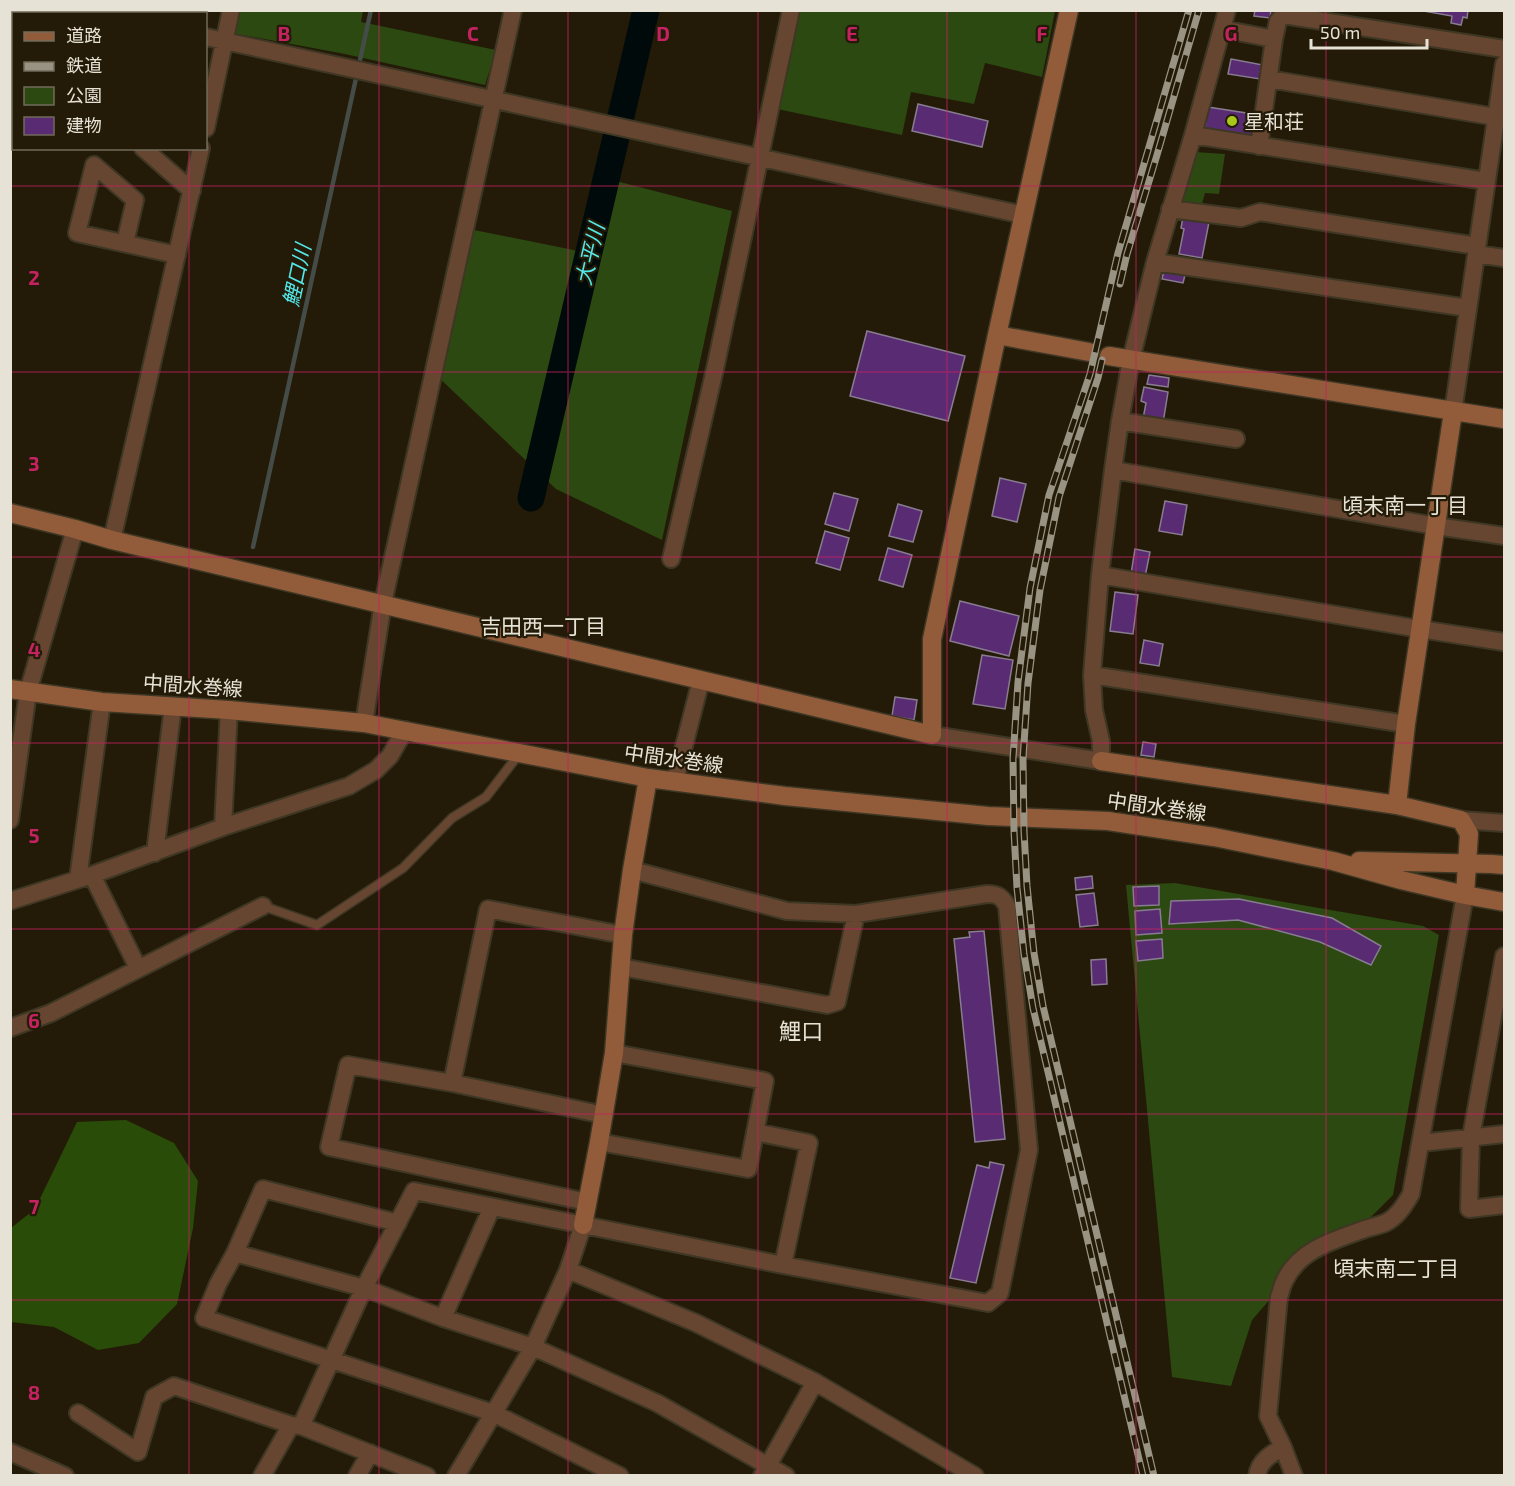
<svg xmlns="http://www.w3.org/2000/svg" width="1515" height="1486" viewBox="0 0 1515 1486" font-family="'Exo 2','Noto Sans JP',sans-serif">
<rect width="100%" height="100%" fill="#231b07"/>
<!-- green -->
<path fill="#2b4911" d="M237,11H363L361,22L496,50L485,85L345,54L232,33Z
M798,11H1055L1042,77L985,63L974,104L911,92L902,135L777,109Z
M1195,152L1225,154L1219,194L1205,193L1202,204L1182,201Z
M616,181L732,211L662,540L556,489L435,374L469,229L598,255Z
M1175,883L1423,926L1439,935L1393,1195L1344,1244L1291,1275L1252,1320L1231,1386L1172,1377L1126,885Z"/>
<!-- forest -->
<path fill="#2a4c09" d="M126,1120L174,1143L198,1181L193,1228L177,1304L139,1343L98,1350L54,1327L11,1322V1228L35,1209L77,1122Z"/>
<g fill="none" stroke-linecap="round" stroke-linejoin="round">
<!-- stream -->
<path stroke="#454b47" stroke-width="4.5" d="M253,547L371,10"/>
<!-- river -->
<path stroke="#000a0a" stroke-width="27" d="M531,498L646,10"/>
</g>
<!-- building -->
<path fill="#592b73" stroke="#887c91" stroke-width="1.5" d="M1255,10H1271L1270,18L1254,16Z
M1418,10H1468L1467,18L1463,17L1461,25L1451,23L1452,16Z
M1231,59L1263,65L1260,79L1228,74Z
M918,104L988,121L982,147L912,131Z
M1208,107L1259,115L1256,136L1205,128Z
M1183,217L1209,222L1202,258L1179,254L1184,229L1181,228Z
M1164,270L1185,275L1183,283L1162,279Z
M867,331L965,356L948,421L850,396Z
M1149,375L1169,378L1168,387L1147,384Z
M1144,387L1168,392L1163,423L1143,419L1146,403L1141,401Z
M1000,478L1026,484L1017,522L992,516Z
M834,493L858,499L849,531L825,524Z
M1165,501L1187,505L1182,535L1159,531Z
M898,504L922,511L913,542L889,536Z
M825,531L849,538L840,570L816,563Z
M888,548L912,555L903,587L879,580Z
M1135,549L1150,552L1145,577L1131,574Z
M1115,592L1138,595L1133,634L1110,631Z
M960,601L1019,616L1009,656L950,641Z
M1144,640L1163,644L1159,666L1140,663Z
M982,655L1013,660L1005,709L973,704Z
M895,697L917,700L914,720L892,716Z
M1143,742L1156,744L1154,757L1141,755Z
M1092,876L1093,888L1076,890L1075,878Z
M1159,886V905L1134,906L1133,887Z
M1094,893L1098,925L1080,927L1076,895Z
M1239,899L1332,918L1381,946L1371,965L1320,942L1238,920L1169,924L1171,901Z
M1160,909L1162,933L1136,935L1135,911Z
M984,931L1005,1139L975,1142L954,939L970,937L969,932Z
M1162,939L1163,958L1138,961L1136,941Z
M1106,959L1107,984L1092,985L1091,960Z
M990,1162L1004,1165L976,1283L950,1278L977,1165L989,1168Z"/>
<g fill="none" stroke-linecap="round" stroke-linejoin="round">
<defs>
<path id="lane" d="M263,906L317,925L403,868L452,818L486,797L519,754"/>
<path id="street" d="M87,10L101,14
M1222,29L1274,39
M10,35L14,38
M206,37L1024,215
M1269,79L1496,117
M206,128L231,10
M1193,135L1486,181
M1259,146L1274,39L1278,21L1283,15L1504,49
M143,148L192,191
M1170,209L1241,218L1260,212L1477,246
M125,243L135,200L94,165L77,233L177,255
M1476,254L1504,258
M1155,262L1468,308
M1453,412L1504,64
M1120,421L1236,439
M1113,470L1436,526L1504,536
M112,540L201,148
M671,559L715,369L791,10
M1100,575L1420,629L1504,642
M1092,675L1406,724
M364,723L383,603L513,10
M932,735L1101,761V741L1094,710L1092,675L1100,575L1113,470L1120,421L1131,360L1155,262L1193,135L1227,10
M675,781L701,680
M10,820L28,692L75,529
M1461,820L1504,823
M223,827L229,710
M155,853L173,706
M92,875L138,968
M78,879L102,702
M10,901L92,875L223,827L349,786L376,770L390,756L405,730
M1504,956L1471,1137L1469,1209L1504,1205
M621,967L827,1005L837,1002L856,914
M10,1028L51,1013L263,906
M452,1083L604,1115
M755,1132L809,1143L783,1265
M599,1142L748,1169L765,1081L614,1053
M1421,1143L1504,1134
M587,1202L329,1147L348,1065L452,1083L488,909L623,935
M398,1223L263,1189L235,1253L218,1284L204,1318L493,1413L620,1476
M235,1253L364,1288L443,1318L533,1347L657,1403L786,1476
M568,1270L696,1323L815,1382L975,1476
M443,1318L492,1207
M78,1413L138,1452L154,1397L174,1386L291,1425L301,1426L427,1476
M301,1426L364,1288L414,1191L783,1265L988,1303L1000,1293L1029,1150L1007,906C1002,897 998,894 987,894L856,914L787,911L632,870
M10,1452L65,1476
M262,1476L291,1425
M357,1476L370,1453
M456,1476L533,1347L568,1270L583,1225
M762,1476L815,1382
M1257,1476C1259,1461 1271,1454 1283,1447
M1294,1476L1283,1447L1268,1416L1279,1297C1281,1292 1282,1285 1285,1280C1300,1249 1335,1240 1365,1229C1372,1227 1381,1225 1387,1222C1398,1216 1405,1205 1411,1194L1465,895"/>
<path id="secondary" d="M997,335L1089,352
M1109,356L1504,419
M10,513L75,529L112,540C385,604 658,670 932,735V639L997,335L1069,10
M10,689L102,702L229,710L364,723L648,778L785,796L988,816L1108,821L1214,837L1333,861L1401,880L1465,895L1504,902
M1101,761L1397,805L1461,820L1469,834L1465,895
M1397,805L1406,724L1453,412
M1359,861L1491,864L1504,865
M583,1225L599,1142L614,1053L623,935L632,870L648,778"/>
</defs>
<!-- lane casing -->
<use href="#lane" stroke="#3e3724" stroke-width="11"/>
<!-- street casing -->
<use href="#street" stroke="#3e3724" stroke-width="20"/>
<!-- secondary casing -->
<use href="#secondary" stroke="#3e3724" stroke-width="21"/>
<!-- lane -->
<use href="#lane" stroke="#674631" stroke-width="8"/>
<!-- street -->
<use href="#street" stroke="#674631" stroke-width="16"/>
<!-- secondary -->
<use href="#secondary" stroke="#925c3b" stroke-width="18"/>
<defs>
<path id="rail" d="M1120,284L1127,254L1157,155L1199,10
M1102,360L1098,378L1059,497L1040,590L1028,683L1023,759L1024,831L1027,886L1034,953L1043,1006L1154,1476
M1143,1476L1033,1008L1024,954L1017,888L1014,831L1013,759L1018,682L1030,588L1049,495L1090,374L1118,253L1189,10"/>
</defs>
<!-- rail casing -->
<use href="#rail" stroke="#999383" stroke-width="7"/>
<!-- rail -->
<use href="#rail" stroke="#231b07" stroke-width="4.5" stroke-dasharray="14" stroke-linecap="butt"/>
</g>
<!-- grid -->
<path fill="none" stroke="#c42261" stroke-width="1.5" stroke-opacity="0.55" d="M189,10V14M379,10V1476M568,10V1476M758,10V1476M947,10V1476M1136,10V1476M1326,10V1476M189,148V1476M10,186H1504M10,372H1504M10,557H1504M10,743H1504M10,929H1504M10,1114H1504M10,1300H1504"/>
<!-- markers -->
<circle fill="#a9c71b" stroke="#231b07" stroke-width="2" cx="1232" cy="121" r="6"/>
<g text-anchor="middle" dominant-baseline="central" stroke-width="4.5" stroke-linejoin="round" paint-order="stroke">
<!-- poi labels -->
<g font-size="20" fill="#e7e2d6" stroke="#231b07" text-anchor="start">
<text x="1244" y="121">星和荘</text>
</g>
<!-- street labels -->
<g font-size="20" fill="#e7e2d6" stroke="#231b07">
<text transform="translate(193 685) rotate(4)">中間水巻線</text>
<text transform="translate(674 758) rotate(8)">中間水巻線</text>
<text transform="translate(1157 806) rotate(8)">中間水巻線</text>
</g>
<!-- water labels -->
<g font-size="21" font-style="italic" fill="#53e7e8" stroke="#231b07">
<text transform="translate(589 254) rotate(-77)">大平川</text>
<text transform="translate(296 275) rotate(-78)">鯉口川</text>
</g>
<!-- neighbourhood labels -->
<g font-size="21" fill="#e7e2d6" stroke="#231b07">
<text x="1405" y="504">頃末南一丁目</text>
<text x="543" y="625">吉田西一丁目</text>
<text x="1396" y="1267">頃末南二丁目</text>
</g>
<!-- quarter labels -->
<g font-size="22" fill="#e7e2d6" stroke="#231b07">
<text x="801" y="1030">鯉口</text>
</g>
</g>
<g font-size="20" text-anchor="middle" font-weight="bold" fill="#c42261" stroke="#231b07" stroke-width="4.5" stroke-linejoin="round" paint-order="stroke">
<text x="284" y="41">B</text>
<text x="473" y="41">C</text>
<text x="663" y="41">D</text>
<text x="852" y="41">E</text>
<text x="1042" y="41">F</text>
<text x="1231" y="41">G</text>
<text x="34" y="285">2</text>
<text x="34" y="471">3</text>
<text x="34" y="657">4</text>
<text x="34" y="843">5</text>
<text x="34" y="1028">6</text>
<text x="34" y="1214">7</text>
<text x="34" y="1400">8</text>
</g>
<!-- border -->
<rect width="1515" height="1486" fill="none" stroke="#e7e2d6" stroke-width="24"/>
<!-- legend -->
<rect x="12" y="12" width="195" height="138" fill="#231b07" stroke="#716b5a" stroke-width="1.5"/>
<rect x="24" y="32" width="30" height="9" fill="#925c3b" stroke="#716b5a" stroke-width="1.5"/>
<text x="66" y="42" font-size="18" fill="#e7e2d6">道路</text>
<rect x="24" y="62" width="30" height="9" fill="#999383" stroke="#716b5a" stroke-width="1.5"/>
<text x="66" y="72" font-size="18" fill="#e7e2d6">鉄道</text>
<rect x="24" y="87" width="30" height="18" fill="#2b4911" stroke="#716b5a" stroke-width="1.5"/>
<text x="66" y="102" font-size="18" fill="#e7e2d6">公園</text>
<rect x="24" y="117" width="30" height="18" fill="#592b73" stroke="#716b5a" stroke-width="1.5"/>
<text x="66" y="132" font-size="18" fill="#e7e2d6">建物</text>
<!-- scale -->
<path d="M1311 39v9h116v-9" fill="none" stroke="#e7e2d6" stroke-width="3"/>
<text x="1320" y="39" font-size="18" fill="#e7e2d6" stroke="#231b07" stroke-width="4.5" paint-order="stroke">50 m</text>
</svg>
